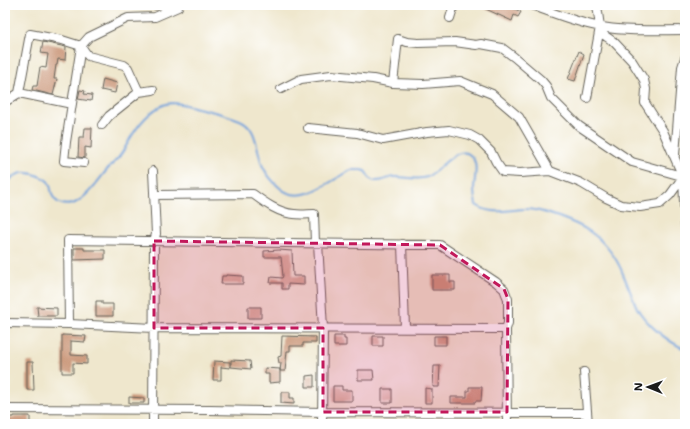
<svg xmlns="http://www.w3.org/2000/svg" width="690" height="429" viewBox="0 0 690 429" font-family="'Shantell Sans',sans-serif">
<rect width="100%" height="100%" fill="#fff"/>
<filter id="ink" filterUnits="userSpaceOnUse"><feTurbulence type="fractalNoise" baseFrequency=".025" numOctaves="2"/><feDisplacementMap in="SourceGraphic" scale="8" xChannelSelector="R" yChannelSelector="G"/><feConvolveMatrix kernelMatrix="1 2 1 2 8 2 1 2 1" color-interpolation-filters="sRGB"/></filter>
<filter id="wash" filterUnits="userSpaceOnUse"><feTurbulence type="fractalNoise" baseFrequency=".012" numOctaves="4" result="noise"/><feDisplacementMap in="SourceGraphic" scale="16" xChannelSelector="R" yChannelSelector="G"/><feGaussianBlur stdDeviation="0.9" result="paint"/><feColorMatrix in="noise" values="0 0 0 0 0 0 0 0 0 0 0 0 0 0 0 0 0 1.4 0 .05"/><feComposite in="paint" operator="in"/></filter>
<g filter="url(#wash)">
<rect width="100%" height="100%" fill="#efe7cd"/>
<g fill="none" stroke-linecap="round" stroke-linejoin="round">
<!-- stream -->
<path stroke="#72a2dc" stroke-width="2" d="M5,186C15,172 23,170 39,176C42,178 47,179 49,183C51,186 51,191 52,194C55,204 66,207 75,203C88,196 97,182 106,171C110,166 115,162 119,157C125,150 128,141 133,134C141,121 156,104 172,103C182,103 193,107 202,109C215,112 228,115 240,120C258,127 256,151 263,167C267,175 273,182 280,188C288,195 298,196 308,193C322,189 338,177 351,170H361L365,171C368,175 370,181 375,181C382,182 387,178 393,177C404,176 416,181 427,177C439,172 459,141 472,157C479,165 474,180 474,189C474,195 475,200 476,205C492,216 508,209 526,209C541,209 577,223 589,231C604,241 617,258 623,274C628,285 632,297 637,308C646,324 668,342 685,349"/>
</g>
<g id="blocks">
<!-- building -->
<path fill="#cb987a" d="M477,5H514L513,8L521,12L518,17L514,15L512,21Z
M43,42L66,47L65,60L58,59L57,65H56L54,79H57L53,95L32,90L33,86H37L40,67L46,68L48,54L41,53Z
M579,51L584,54L575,81L568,79Z
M103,79L117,83L115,93L101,90Z
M80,90L85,91L84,94L92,95L91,101L78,99Z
M85,128H92L91,148L85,147V158L78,157L79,137H84Z
M74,248H84V250H105V259L74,260Z
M279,250L292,251L293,276H304V285L288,284V289H282V283H270L271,277L282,278L283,276L281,257H264V251Z
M226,275L243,276V284H221L222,276H226Z
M432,275H450V282H455V290H432Z
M96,301H102V304H113V316H96Z
M37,307L57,308V316H38Z
M248,307H261V318H248Z
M62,335L86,336L85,342L71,341V355L87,356V364L73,363V373H62Z
M282,336L316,337V343H303V346H290V351H287L285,371H280L281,363H279L278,357L281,356Z
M334,336H344V339H346V346H334Z
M373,336H383V346H373Z
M434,336H446V345H434Z
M231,360L250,361L251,369L231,367Z
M214,361L230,362V368L221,367V380H213Z
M27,362H33L34,390H27Z
M434,366H440L439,387H433Z
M265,368L280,369V382L269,383V374H265Z
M358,370H373L374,380H358Z
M314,375V387H306V376Z
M333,386H342V390H352V401H333Z
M469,387H482L481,401H475V403H451V397H467V391H469Z
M425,388L432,389V403H425Z
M382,389H392V403H382Z
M281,392H290V398H294V404L281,403Z
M129,397L144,398V403H129Z
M14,416H30V424H5V417H14Z"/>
</g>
</g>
<g filter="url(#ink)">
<use href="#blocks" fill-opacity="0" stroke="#66635a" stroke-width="1"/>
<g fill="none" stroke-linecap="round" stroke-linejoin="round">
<defs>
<path id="minor" d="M154,5L177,7
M531,5C554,13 577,23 602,27C629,32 658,30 685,30
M685,5V6
M450,18L454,5
M600,27L601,33L614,42L632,61L644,80L646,89L645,103L663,131L683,177L685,228
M393,83L398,39L407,42L418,43L455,42L476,45L481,44L502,48L514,57L541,80L546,86L551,98L579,126L632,162L685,177
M281,89L301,79L331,75L373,79L393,83L423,84L460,81L492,94L519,117L550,171L581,183L606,198L621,205L640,207L660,204L670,195L683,177
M19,93L72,104
M587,98L600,27L597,5
M5,102L19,93L30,34L62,40L81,46L88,56L124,65L128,68L139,92
M102,125L109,116L139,92L153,90
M308,128L357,133L383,140L427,132L449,130L470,135L479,140L491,152L496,162L503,172L520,173L550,171
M675,155L682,67L685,58
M84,163L64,161L66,142L81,46L89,37L128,18L155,17L178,7L179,5
M154,195L253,194C265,203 279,213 294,214C301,215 308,214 314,214L315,243
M318,243L323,328L322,424
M402,244L405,328
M5,323L69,324L154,328L506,329
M69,324L68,240L440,245L496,282L504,289L508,299V323L506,329L507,424
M584,372L588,424
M5,409L210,410L323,412L587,413
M153,424L154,241L156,234L153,171"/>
</defs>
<!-- minor casing -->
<use href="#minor" stroke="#66635a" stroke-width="10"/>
<!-- minor -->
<use href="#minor" stroke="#fff" stroke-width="8"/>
</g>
</g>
<!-- marked area -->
<path fill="#c2185b" fill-opacity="0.2" stroke="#c2185b" stroke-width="3" stroke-dasharray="8 5" stroke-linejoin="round" d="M154,241L440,245L504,289L508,299L507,412H323V328H154Z"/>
<!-- margin -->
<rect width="690" height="429" fill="none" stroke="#fff" stroke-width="20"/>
<!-- north arrow -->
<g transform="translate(648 387) rotate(271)" stroke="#ffffff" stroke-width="3" paint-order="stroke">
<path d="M0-3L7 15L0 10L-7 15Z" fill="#1c1c1c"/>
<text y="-6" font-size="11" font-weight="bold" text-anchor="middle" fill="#1c1c1c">N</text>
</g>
</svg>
